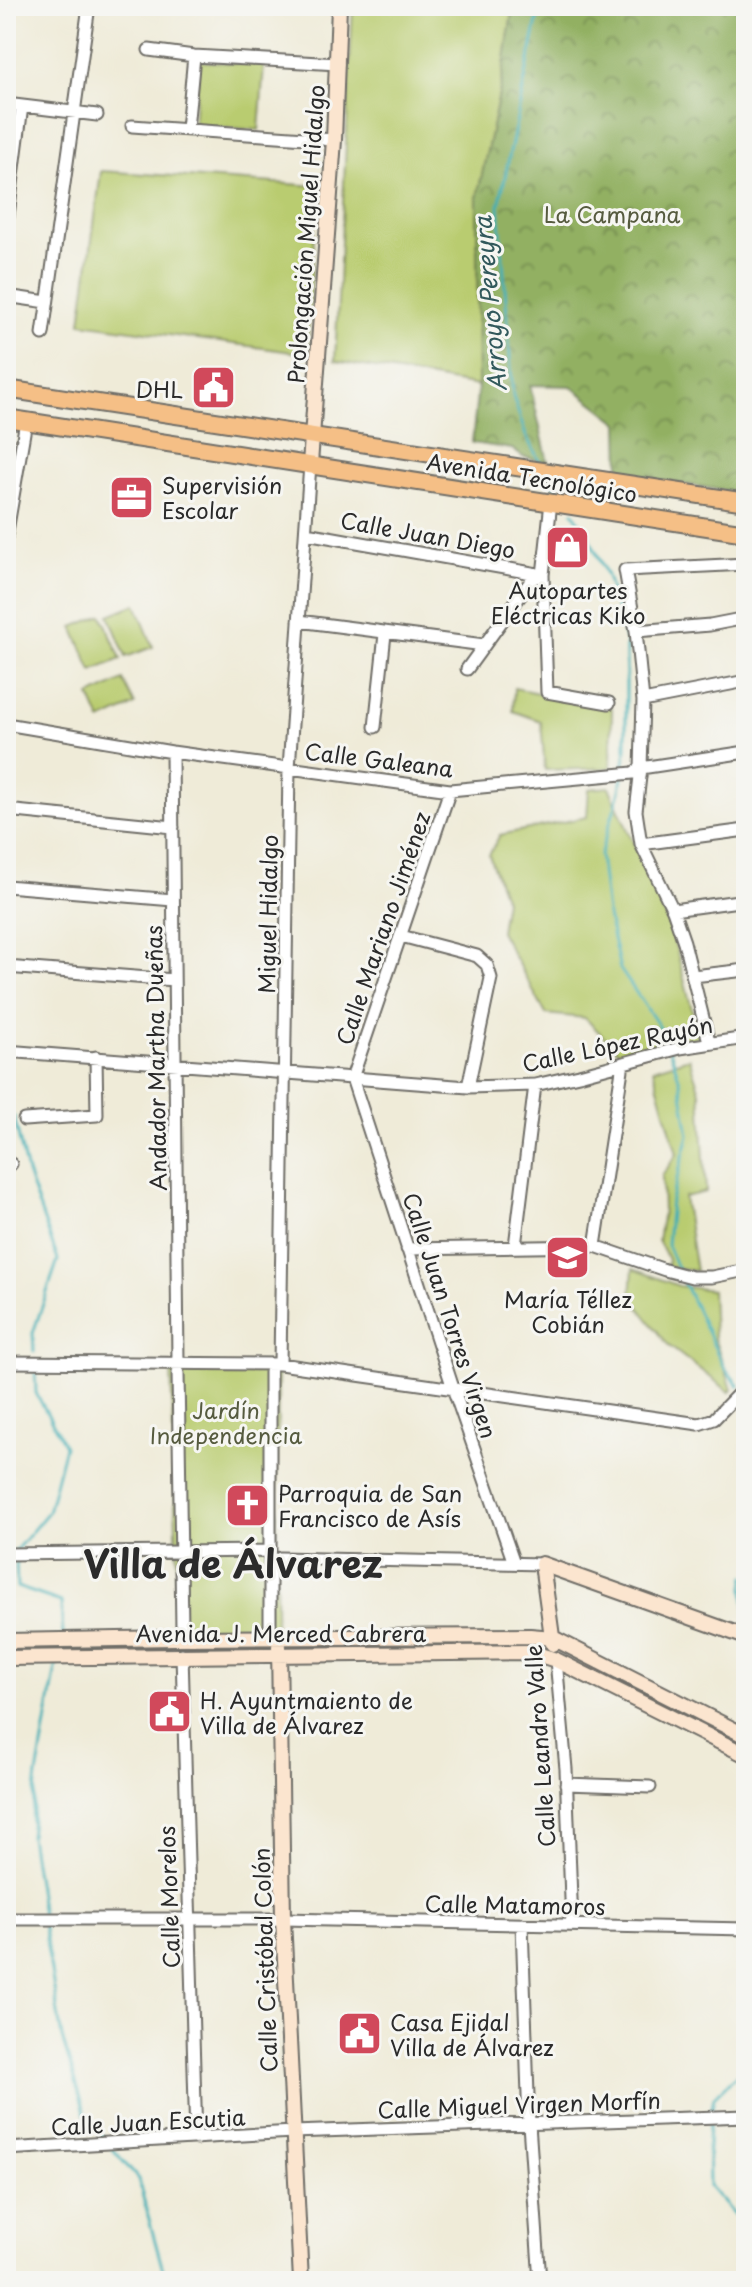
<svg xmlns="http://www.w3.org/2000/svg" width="752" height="2287" viewBox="0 0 752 2287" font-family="'Playpen Sans',sans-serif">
<defs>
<pattern id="forest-crowns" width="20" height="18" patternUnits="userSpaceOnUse" patternTransform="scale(2)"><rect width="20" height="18" fill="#92b062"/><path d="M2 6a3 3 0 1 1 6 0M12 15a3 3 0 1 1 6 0" fill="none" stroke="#778f51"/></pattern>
</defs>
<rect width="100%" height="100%" fill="#f6f6f2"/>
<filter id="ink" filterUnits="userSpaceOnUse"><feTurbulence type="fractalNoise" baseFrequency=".0125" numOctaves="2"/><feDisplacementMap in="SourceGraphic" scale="16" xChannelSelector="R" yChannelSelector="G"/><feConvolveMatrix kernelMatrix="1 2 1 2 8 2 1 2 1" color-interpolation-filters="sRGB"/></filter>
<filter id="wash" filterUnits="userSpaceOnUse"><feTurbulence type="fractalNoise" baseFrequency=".006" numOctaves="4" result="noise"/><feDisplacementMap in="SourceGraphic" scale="32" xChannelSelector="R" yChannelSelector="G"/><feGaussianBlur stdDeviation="1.8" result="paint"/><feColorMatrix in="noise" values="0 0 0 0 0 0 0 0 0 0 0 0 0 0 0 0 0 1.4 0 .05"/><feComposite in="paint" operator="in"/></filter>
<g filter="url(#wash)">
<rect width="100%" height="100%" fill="#efebd8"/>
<!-- green -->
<path fill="#b9cc6f" stroke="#727c4d" stroke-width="2" d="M353,6H513L502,80L477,198L478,386L335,361Z
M199,61L264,65L259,130L194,125Z
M101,171L317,186L307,354L81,323Z
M136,604L153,647L126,657L109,615Z
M102,615L121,659L92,671L73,627Z
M123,680L135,705L101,721L90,696Z
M514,688L612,708L611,768L545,770L541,721L513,711Z
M609,787L671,929L699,1037L639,1053L621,1054L585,1018L546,1014L500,931L505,900L489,855L500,835L587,817L589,789Z
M689,1058L700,1092L706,1192L684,1197L696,1271L667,1267L668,1260L658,1240L663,1212L662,1176L677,1154L653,1069Z
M633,1269L679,1286L712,1290L714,1338L732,1389L730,1392L669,1346L631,1297Z
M171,1366L278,1370L276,1632L179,1634Z"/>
<!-- forest -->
<path fill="url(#forest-crowns)" stroke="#5e6e46" stroke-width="2" d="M513,6H746V494L620,474L619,423L571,386L530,385L548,462L523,457L512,449L472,443L478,386L477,198L502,80Z"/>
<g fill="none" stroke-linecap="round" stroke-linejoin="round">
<!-- stream -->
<path stroke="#3eafb6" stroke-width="3" d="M540,6L499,206L513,396L526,436L542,466
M551,479L564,499
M573,512L587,533L607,576L626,641V750L623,769
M622,776L620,791L600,855L607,912L620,969L665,1035L680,1081L689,1135L671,1200L667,1245L678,1270
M14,1117L27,1173L58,1260L33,1333L34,1352
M681,1277L724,1367L739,1386
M16,1550L48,1512L65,1446L36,1393L35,1367
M16,1558L17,1587L61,1602L63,1635
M746,1576L744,1587L746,1613
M42,1915L30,1836L37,1775L57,1662
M43,1922L62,2038L87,2118L105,2139
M711,2112L714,2097L746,2066
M710,2120L708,2138L709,2186L746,2228
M112,2148L138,2179L166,2281"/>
</g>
</g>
<g filter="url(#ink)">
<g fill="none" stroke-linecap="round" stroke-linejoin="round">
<defs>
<path id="street" d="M149,50L194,56L338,64
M6,104L97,115
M132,126L334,140
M187,129L194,56
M6,231L22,106
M6,296L47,302
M43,334L89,6
M551,502L543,575L547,692L609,703
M306,533L543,575
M6,537L26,421
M299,621L484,645
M636,631L710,625L746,618
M467,669L536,574
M643,701L746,681
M6,724L172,752L450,790L633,773L641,768L746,752
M375,727L385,634
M172,752L178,1363
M6,810L173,827
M641,844L746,830
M6,886L173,900
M673,910L746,900
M401,936L477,956L487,965L491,978L468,1087
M6,967L174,980
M693,976L746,970
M709,1042L684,942L673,910L641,844L636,811L641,768L643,701L636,631L625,570L746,564
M6,1051L468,1087L535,1085L579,1075L680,1048L746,1038
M352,1078L453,1388L514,1563
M352,1078L450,790
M24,1120L97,1115L96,1057
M6,1162L11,1164
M515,1246L535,1085
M595,1246L623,1063
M407,1249L595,1246L665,1270L692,1277H712L746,1270
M6,1362L280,1364L699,1424L714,1419L746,1386
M280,1364L289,768L310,464
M178,1373L182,1628
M6,1554L270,1551
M280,1558L542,1564
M270,1628V1372
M182,1654L196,2139
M556,1660L566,1769L572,1925
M566,1784L650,1787
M6,1919H283L746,1929
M522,1924L529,2124L540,2281
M6,2149L293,2132L746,2116
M6,2242L7,2281"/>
<path id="secondary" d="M310,464L334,140L339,6
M746,557V567
M6,1641L173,1638L530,1636L553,1638L746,1736
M553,1644L542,1564L746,1637
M279,1646L283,1919L301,2281
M6,1658L530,1652L556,1660L746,1755"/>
<path id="primary" d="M6,389L746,502
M6,418L746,533"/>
</defs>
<!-- street casing -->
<use href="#street" stroke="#706e68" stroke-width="15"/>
<!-- secondary casing -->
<use href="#secondary" stroke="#706e68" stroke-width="18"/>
<!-- primary casing -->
<use href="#primary" stroke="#706e68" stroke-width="20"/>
<!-- street -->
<use href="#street" stroke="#fff" stroke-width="11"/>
<!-- secondary -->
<use href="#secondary" stroke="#fbe5cf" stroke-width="14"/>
<!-- primary -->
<use href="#primary" stroke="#f5bf86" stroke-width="16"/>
</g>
</g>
<!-- icons -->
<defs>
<symbol id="civic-square" viewBox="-11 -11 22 22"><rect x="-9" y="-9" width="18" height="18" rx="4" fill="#d1495b" stroke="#f6f6f2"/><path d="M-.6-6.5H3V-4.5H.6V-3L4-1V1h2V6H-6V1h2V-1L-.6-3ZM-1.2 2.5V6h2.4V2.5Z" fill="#fff"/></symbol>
<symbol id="office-square" viewBox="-11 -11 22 22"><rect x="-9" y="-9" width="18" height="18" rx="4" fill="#d1495b" stroke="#f6f6f2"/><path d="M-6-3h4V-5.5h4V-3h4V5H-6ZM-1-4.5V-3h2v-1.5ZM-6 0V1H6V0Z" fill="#fff"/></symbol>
<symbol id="shop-square" viewBox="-11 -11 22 22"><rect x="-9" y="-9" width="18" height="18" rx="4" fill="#d1495b" stroke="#f6f6f2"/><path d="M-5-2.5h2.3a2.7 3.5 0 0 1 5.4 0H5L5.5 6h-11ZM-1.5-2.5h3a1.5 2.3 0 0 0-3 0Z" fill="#fff"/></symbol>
<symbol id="school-square" viewBox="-11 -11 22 22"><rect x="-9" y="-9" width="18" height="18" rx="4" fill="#d1495b" stroke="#f6f6f2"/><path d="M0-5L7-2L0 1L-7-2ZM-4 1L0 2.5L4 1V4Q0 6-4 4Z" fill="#fff"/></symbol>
<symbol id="church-square" viewBox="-11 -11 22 22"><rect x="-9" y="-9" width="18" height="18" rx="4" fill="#d1495b" stroke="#f6f6f2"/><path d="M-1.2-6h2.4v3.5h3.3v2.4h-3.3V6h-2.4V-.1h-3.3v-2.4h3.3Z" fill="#fff"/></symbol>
</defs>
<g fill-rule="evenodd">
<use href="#civic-square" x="188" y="362" width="51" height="51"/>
<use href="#office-square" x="106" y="472" width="51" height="51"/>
<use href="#shop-square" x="542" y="522" width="51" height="51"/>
<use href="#school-square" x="542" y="1232" width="51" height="51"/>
<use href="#church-square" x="222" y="1480" width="51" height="51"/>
<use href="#civic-square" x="144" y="1686" width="51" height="51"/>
<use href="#civic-square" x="334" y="2008" width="51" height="51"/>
</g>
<g text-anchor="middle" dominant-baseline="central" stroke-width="6" stroke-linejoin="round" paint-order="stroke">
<!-- park labels -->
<g font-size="22" fill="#565b3f" stroke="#f6f6f2">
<text x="612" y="213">La Campana</text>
<text x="226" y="1409">Jardín<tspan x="226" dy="25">Independencia</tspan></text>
</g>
<!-- street labels -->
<g font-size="22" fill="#2b2b2b" stroke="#f6f6f2">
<text transform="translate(305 234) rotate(-86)">Prolongación Miguel Hidalgo</text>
<text transform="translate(532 477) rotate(9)">Avenida Tecnológico</text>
<text transform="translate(428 534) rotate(10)">Calle Juan Diego</text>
<text transform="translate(379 759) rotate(7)">Calle Galeana</text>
<text transform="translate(267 914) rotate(-89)">Miguel Hidalgo</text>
<text transform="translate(382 928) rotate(-71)">Calle Mariano Jiménez</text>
<text transform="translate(617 1043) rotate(-12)">Calle López Rayón</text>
<text transform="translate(155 1058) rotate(-91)">Andador Martha Dueñas</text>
<text transform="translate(451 1315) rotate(72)">Calle Juan Torres Virgen</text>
<text x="281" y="1632">Avenida J. Merced Cabrera</text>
<text transform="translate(539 1746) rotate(-94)">Calle Leandro Valle</text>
<text transform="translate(168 1897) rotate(-92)">Calle Morelos</text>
<text transform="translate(515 1904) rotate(1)">Calle Matamoros</text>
<text transform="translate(264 1960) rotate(-92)">Calle Cristóbal Colón</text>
<text transform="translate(519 2104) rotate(-2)">Calle Miguel Virgen Morfín</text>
<text transform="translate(148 2121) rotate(-3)">Calle Juan Escutia</text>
</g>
<!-- poi labels -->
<g font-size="22" fill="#2b2b2b" stroke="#f6f6f2" text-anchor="start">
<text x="183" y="388" text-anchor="end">DHL</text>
<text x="162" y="484">Supervisión<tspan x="162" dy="25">Escolar</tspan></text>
<text x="568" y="589" text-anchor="middle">Autopartes<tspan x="568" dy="25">Eléctricas Kiko</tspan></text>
<text x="568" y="1298" text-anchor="middle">María Téllez<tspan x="568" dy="25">Cobián</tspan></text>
<text x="278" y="1492">Parroquia de San<tspan x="278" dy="25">Francisco de Asís</tspan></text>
<text x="200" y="1699">H. Ayuntmaiento de<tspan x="200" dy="25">Villa de Álvarez</tspan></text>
<text x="390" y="2021">Casa Ejidal<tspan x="390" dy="25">Villa de Álvarez</tspan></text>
</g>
<!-- water labels -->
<g font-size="24" font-style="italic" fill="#32595c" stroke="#f6f6f2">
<text transform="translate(489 304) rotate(-95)">Arroyo Pereyra</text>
</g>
<!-- town labels -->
<g font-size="38" font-weight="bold" fill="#2b2b2b" stroke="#f6f6f2">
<text x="233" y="1562">Villa de Álvarez</text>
</g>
</g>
<!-- margin -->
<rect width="752" height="2287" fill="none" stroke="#f6f6f2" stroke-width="32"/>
</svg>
